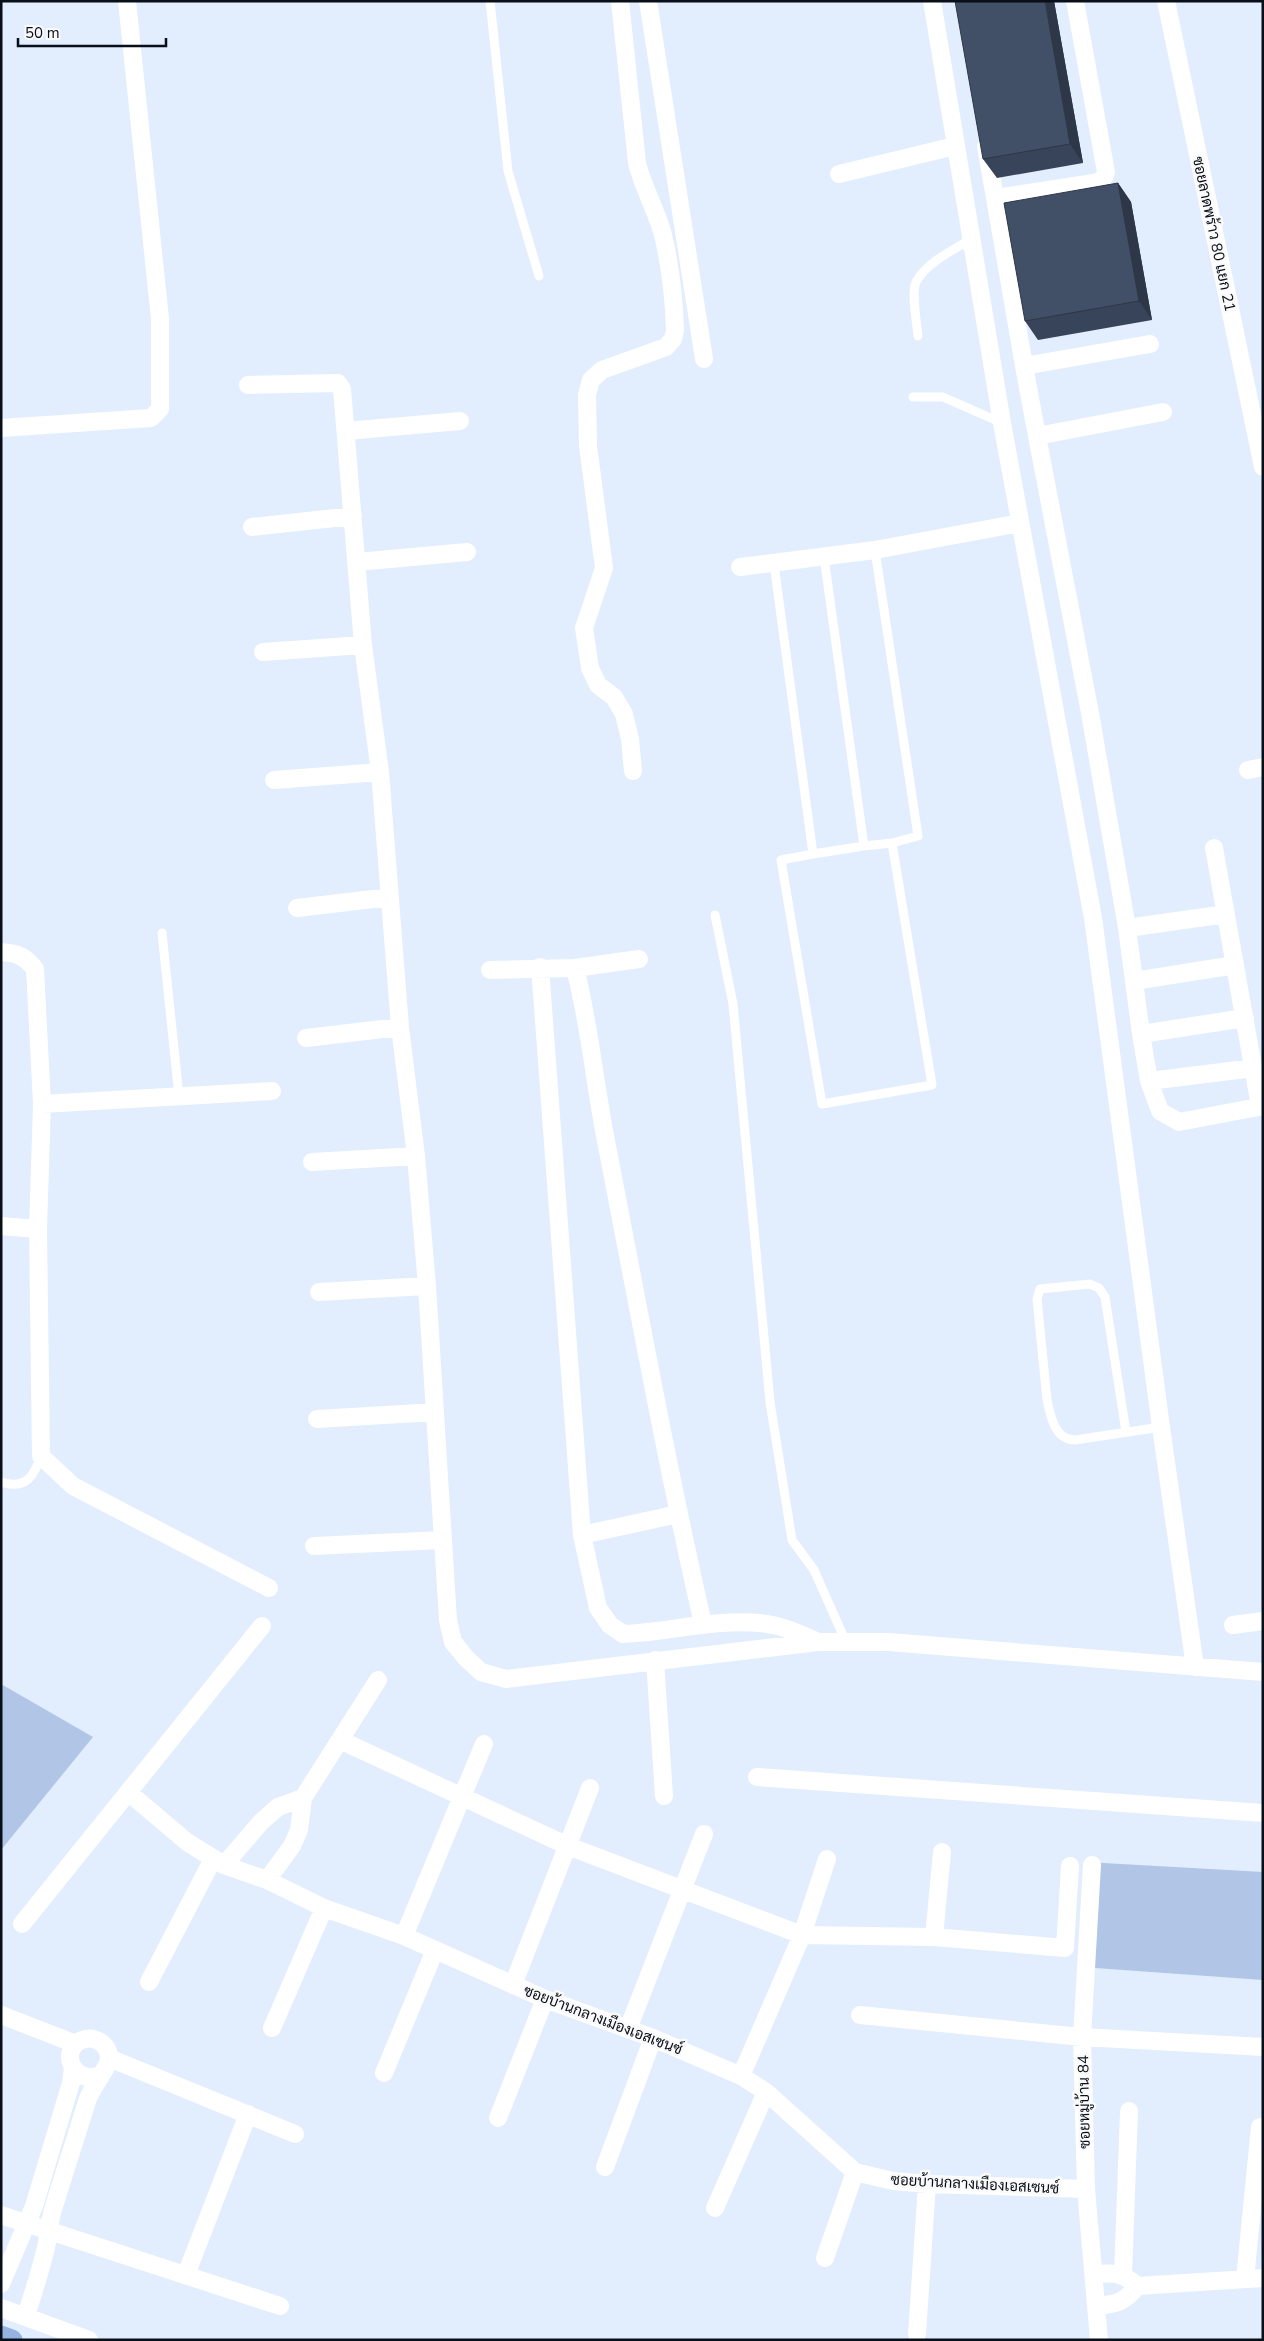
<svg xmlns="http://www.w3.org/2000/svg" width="1264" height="2341" viewBox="0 0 1264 2341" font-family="'Nunito Sans',Sarabun,sans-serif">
<rect width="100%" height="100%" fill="#e2edfe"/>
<!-- green -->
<path fill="#b1c6e7" d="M1,1684L93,1737L1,1850Z
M1086,1862L1263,1872V1980L1081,1967Z"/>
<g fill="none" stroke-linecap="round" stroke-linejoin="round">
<!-- canal -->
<path stroke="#94b2e2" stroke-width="21" d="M1,2336L12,2340"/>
<!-- service -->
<path stroke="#fff" stroke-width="9" d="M490,1L508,171L539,276
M918,336C917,323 911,294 916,282C926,263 953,250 971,239
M913,397H943L1002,423
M824,557L864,846L892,843
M774,564L813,854L781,860L822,1104L932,1085L892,843L918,836L875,550
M813,854L864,846
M715,915L733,1004L770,1402L792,1540L814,1570L846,1642
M162,933L179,1096
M1126,1432L1105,1297L1099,1288L1090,1284L1040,1289L1037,1299L1047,1400C1051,1417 1054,1439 1075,1440L1161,1427
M1,1482C26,1490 34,1476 41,1456"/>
<!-- minor -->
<path stroke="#fff" stroke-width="18" d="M620,1L637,163C643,187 655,208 662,231C670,263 674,298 675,330L673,339L666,347L602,370L591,380L587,395L588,446L604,568L584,628L590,668L598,685L614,697L624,714L630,739L633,771
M648,1L704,359
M932,1L1002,423L1093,918L1161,1427L1195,1667
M1075,1L1106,172L1103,180L1094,183L995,198L1024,366L1150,344
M1166,1L1263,467
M986,147L995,198
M839,174L955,146
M1024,366L1037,436L1163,412
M248,385L338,383L342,389L363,645L380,772L400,1027L416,1156L427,1286L448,1620L453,1642L466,1658L481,1672L506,1679L818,1642H889L1263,1672
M1,428L151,418L160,409V319L127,1
M346,431L460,421
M1037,436L1090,713L1127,928L1141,1034L1149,1081L1160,1111L1179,1122L1263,1106
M252,527L353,516
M357,562L467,552
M740,567L875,550L1020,523
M263,652L363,645
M1248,770L1263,767
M274,780L380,772
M1214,848L1260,1106
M297,908L390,897
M1127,928L1226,914
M1,952C17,953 25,956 35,969L42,1104L38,1229L41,1456L73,1486L269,1588
M540,967L582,1535L598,1608L610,1625L623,1634C668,1632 714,1619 760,1623C781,1625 799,1633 818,1642
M575,968L639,959
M490,970L575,968C590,1026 595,1087 607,1146C638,1306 667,1466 703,1624
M1134,981L1235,965
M1141,1034L1245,1018
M306,1038L400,1027
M1149,1081L1254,1068
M42,1104L272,1091
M312,1162L416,1156
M1,1226L38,1229
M319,1292L427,1286
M317,1419L435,1412
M582,1535L678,1514
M314,1546L442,1540
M1233,1625L1263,1621
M655,1660L664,1796
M340,1740L568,1846L802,1935L934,1937L1065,1948L1070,1866
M757,1777L1263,1813
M128,1792L187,1842L224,1865L267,1880L324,1908L404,1936L545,1999L653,2038L741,2076L766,2092L855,2172L893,2181L927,2184L1086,2189
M224,1865L261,1822L278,1807L303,1798
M1092,1865L1082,2037L1086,2189L1099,2340
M267,1880L292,1846L299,1830L303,1798L378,1680
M22,1924L262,1626
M404,1936L484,1744
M934,1937L942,1852
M149,1982L213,1859
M513,1985L590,1788
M1,2015L76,2044
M860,2015L1082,2037L1263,2047
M272,2028L324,1908
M628,2029L704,1834
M109,2058L295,2134
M384,2073L435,1950
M741,2076L802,1935L827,1859
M498,2118L545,1999
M605,2167L653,2038
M715,2208L766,2092
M1,2215L280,2306
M825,2258L855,2172
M1094,2274C1112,2273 1123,2272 1137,2286L1263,2278
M186,2275L248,2114
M1123,2275L1129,2111
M1245,2279L1260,2127
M1,2284L34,2206L71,2083L73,2067
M1097,2306C1116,2304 1126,2302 1137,2286
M1,2308L89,2340
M26,2316C33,2293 41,2270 46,2247C49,2236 49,2224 52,2213C63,2176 76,2138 87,2101C91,2088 109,2067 109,2058C109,2044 94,2035 82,2040C58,2050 73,2086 100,2075
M917,2334L927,2184"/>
</g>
<!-- wall -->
<path fill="#384459" d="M1054,1L1083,163L997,178L983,159Z
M1118,183L1131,202L1152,320L1038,340L1025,321Z"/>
<!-- shaded-wall -->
<path fill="#2e3748" d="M1045,1H1054L1083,163L1070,144Z
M1118,183L1131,202L1152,320L1139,301Z"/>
<!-- building -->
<path fill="#414f67" stroke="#2e3748" d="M955,1H1045L1070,144L983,159Z
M1118,183L1139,301L1025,321L1004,203Z"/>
<g text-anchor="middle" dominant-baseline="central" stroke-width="5" stroke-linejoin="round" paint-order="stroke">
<!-- street labels -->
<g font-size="15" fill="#090f18" stroke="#fafafa">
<text transform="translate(1214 234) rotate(78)">ซอยลาดพร้าว 80 แยก 21</text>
<text transform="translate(603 2020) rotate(21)">ซอยบ้านกลางเมืองเอสเซนซ์</text>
<text transform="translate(1084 2102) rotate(-91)">ซอยหมู่บ้าน 84</text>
<text transform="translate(975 2184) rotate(3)">ซอยบ้านกลางเมืองเอสเซนซ์</text>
</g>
</g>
<!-- border -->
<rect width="1264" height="2341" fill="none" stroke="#090f18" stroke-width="5"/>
<!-- scale -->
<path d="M18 38v8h148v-8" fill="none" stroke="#090f18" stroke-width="2.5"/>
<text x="25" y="38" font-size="15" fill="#090f18" stroke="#fafafa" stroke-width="4" paint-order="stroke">50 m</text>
</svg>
